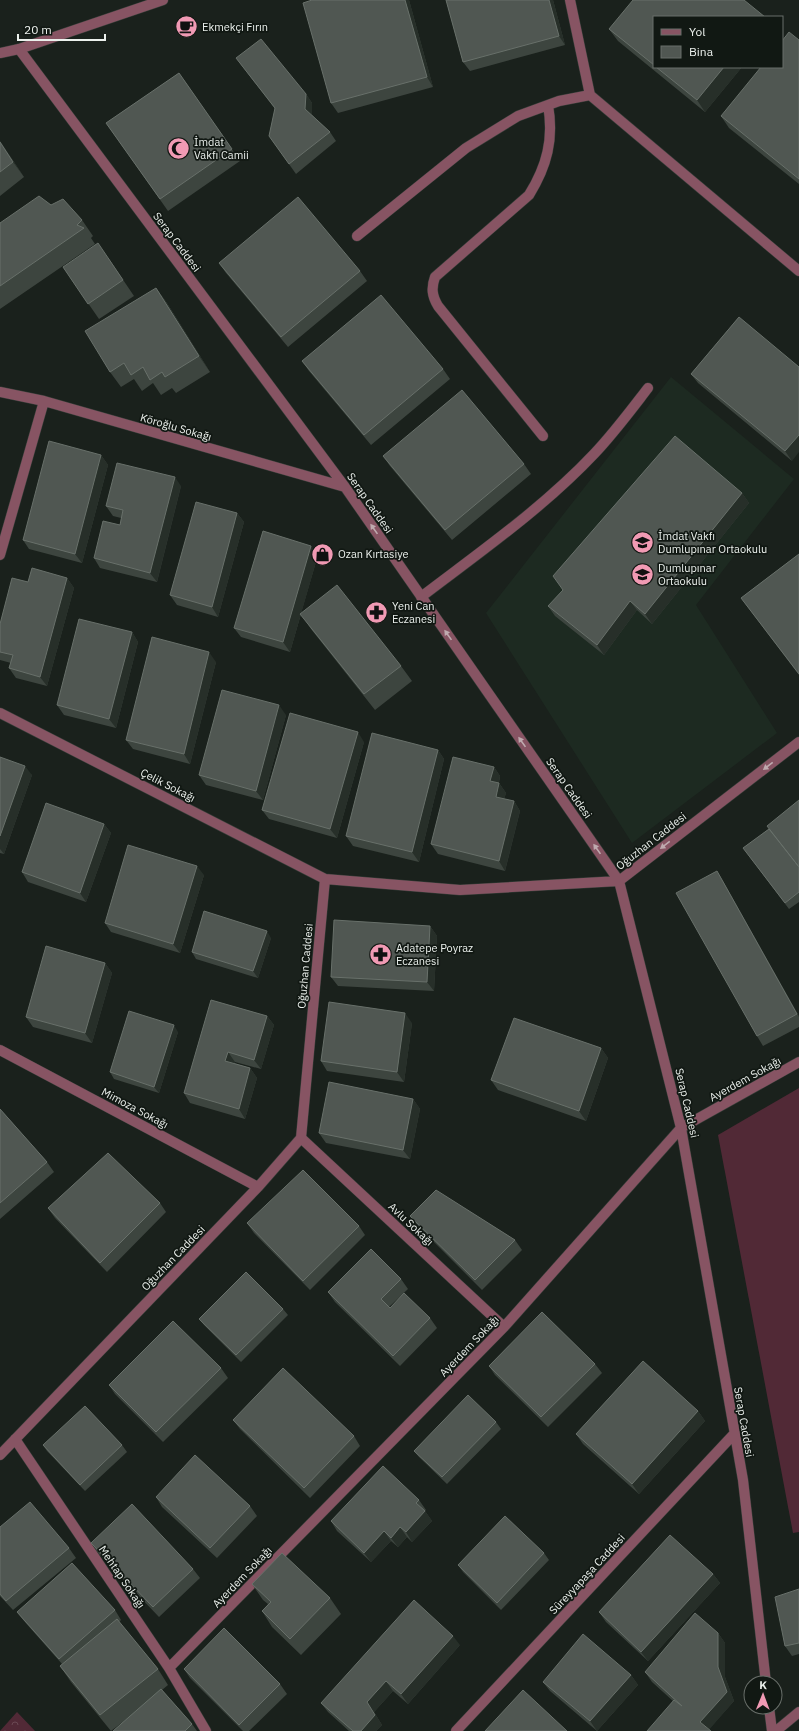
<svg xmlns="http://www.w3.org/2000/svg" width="799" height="1731" viewBox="0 0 799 1731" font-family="'IBM Plex Sans',sans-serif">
<defs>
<pattern id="park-crowns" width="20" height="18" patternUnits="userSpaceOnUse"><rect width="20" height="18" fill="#512936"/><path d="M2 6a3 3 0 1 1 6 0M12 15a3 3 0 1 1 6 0" fill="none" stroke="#6a4853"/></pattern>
</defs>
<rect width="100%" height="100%" fill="#1a211c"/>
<!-- built -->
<path fill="#1d2a21" d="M671,377L794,479L696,605L777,733L632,843L486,613Z"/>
<!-- grass -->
<path fill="#512936" d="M799,1088V1532L793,1533L718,1135Z"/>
<!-- park -->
<path fill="url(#park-crowns)" d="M17,1712L35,1731H0Z"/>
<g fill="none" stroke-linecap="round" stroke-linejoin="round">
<defs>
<path id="minor" d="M570,0L590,95L799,271
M19,49L345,487L619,881L681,1128L743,1480L766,1683
M0,53L19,49L163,0
M357,236L466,148L518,116L559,101L590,95
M0,392L44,401L345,487
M543,436L438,306C432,296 431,288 435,277L529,195C547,166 554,139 548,105
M0,555L44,401
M421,597C480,552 543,508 594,454C614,433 631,410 648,388
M0,713L325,879L460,890L619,881L799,742
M0,1050L258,1187
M301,1138L504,1327
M15,1439L169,1668L206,1731
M0,1455L258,1187L301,1138L325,879
M169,1668L504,1327L681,1128L799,1062
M769,1707L772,1731
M456,1731L734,1434
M776,1731L799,1712"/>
</defs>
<!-- minor casing -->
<use href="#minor" stroke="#373e39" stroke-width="11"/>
<!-- minor -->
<use href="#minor" stroke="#875463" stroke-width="10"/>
</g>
<!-- wall -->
<path fill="#3d453f" d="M312,0H409L433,87L338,113L331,103Z
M446,0H553L565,45L470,71L463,62Z
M654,17V67H742L705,112L618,41L609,29Z
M799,40V184L729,128L721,116Z
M236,58L306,94L312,103V115L330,132L336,141L296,174L269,136L275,109Z
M179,73L240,161L168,211L106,123Z
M0,141L24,177L0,196Z
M51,205L82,220L93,236L91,238L95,244L0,309V223Z
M109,259L134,296L99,319L63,267Z
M219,263L360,271L367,281L288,347L226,273Z
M156,288L167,303L210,372L176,393L172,388L161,395L153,383L142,391L134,379L121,387L110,372Z
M739,317L792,461L698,383L691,374Z
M302,361L443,369L450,379L371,445L309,371Z
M101,455L108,465L82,563L29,549L23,540Z
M383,456L524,464L531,474L452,540L390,466Z
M181,486L157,582L100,568L94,558L120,525L121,518L113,516L106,506Z
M742,493L749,503L652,624L637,610L604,655L555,616L548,606Z
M237,513L244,522L218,617L177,605L170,595Z
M799,554V675L741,598Z
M318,555L301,613L401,666L412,681L375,710L311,629L301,614L290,652L241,637L234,628Z
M67,578L74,588L47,686L16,678L9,668L11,663L0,660V624L28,582Z
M132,632L138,642L116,728L64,715L57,705Z
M216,662L190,764L133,749L126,740Z
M286,715L263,800L206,785L199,775Z
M364,742L337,838L269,819L262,810Z
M438,750L444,759L419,862L353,846L346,836Z
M0,757L32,775L4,854L0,853Z
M494,767L500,776L499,783L506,793L504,799L514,801L520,811L505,871L438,854L431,844Z
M799,800V902L789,909L743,848L769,829Z
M104,824L111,833L86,902L28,882L22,872Z
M717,871L723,881L799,1016V1027L763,1046L757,1036Z
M204,875L180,953L111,932L105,923Z
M430,926L437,936L434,991L338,986L331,977Z
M271,938L258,978L196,959L192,952Z
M105,963L112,973L92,1043L33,1027L26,1017Z
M267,1016L274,1025L261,1069L235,1062L234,1063L250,1068L257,1078L245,1119L190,1103L184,1093Z
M412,1023L404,1082L327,1071L321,1061Z
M178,1032L159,1093L114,1079L110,1072Z
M601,1048L608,1058L586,1121L498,1090L491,1080Z
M413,1099L420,1109L410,1159L326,1143L319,1133Z
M0,1109L47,1162L54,1172L0,1219Z
M160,1203L166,1212L107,1272L55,1218L48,1208Z
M410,1216L515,1240L522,1250L482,1290L417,1225Z
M247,1223L359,1226L365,1235L310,1290L254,1233Z
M401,1279L408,1289L389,1307L430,1318L437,1328L400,1366L335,1302L328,1292Z
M283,1309L288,1315L241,1362L204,1325L199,1319Z
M595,1364L602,1373L548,1427L495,1375L489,1366Z
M221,1368L228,1378L163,1442L115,1394L109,1385Z
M698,1411L705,1421L639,1494L583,1444L576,1434Z
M233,1420L354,1436L360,1446L310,1498L240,1429Z
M496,1422L501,1429L447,1484L419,1457L414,1451Z
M43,1445H122L127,1452L85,1491L47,1451Z
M156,1497L250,1506L257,1516L217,1558L162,1507Z
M419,1500L426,1510L425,1511L432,1521L412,1542L407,1537L398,1547L391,1541L371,1562L337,1531L331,1521Z
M0,1527L69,1548L76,1558L13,1610L0,1596Z
M91,1543L193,1569L200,1578L159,1617L98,1553Z
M544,1553L549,1560L501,1610L463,1572L458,1565Z
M713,1574L720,1583L648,1661L606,1622L599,1612Z
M252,1584L330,1598L341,1614L301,1655L272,1627L262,1611L268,1604L263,1600Z
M799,1589V1654L792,1656L785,1646Z
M115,1610L121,1620L119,1622L158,1669L168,1685L162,1690L192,1724L197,1731H113L128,1718L111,1731L71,1682L60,1666L62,1664L24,1621L17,1612Z
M718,1633L725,1643V1677L734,1701L709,1729L673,1701L652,1682L645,1672Z
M460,1645L408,1704L393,1691L374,1712L382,1725L376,1731H349L328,1712L321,1703Z
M184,1669L280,1684L287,1694L249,1731H243L190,1678Z
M631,1675L638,1685L597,1731L550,1691L543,1682Z"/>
<!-- shaded-wall -->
<path fill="#272f29" d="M405,0H409L433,87L427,77Z
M549,0H553L565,45L559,36Z
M724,67H742L705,112L697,100Z
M306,94L312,103V118L305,109Z
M0,141L24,177L13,162L0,142Z
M156,288L167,303L210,372L199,356Z
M799,435V452L792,461L785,451Z
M101,455L108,465L82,563L75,554Z
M175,477L181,486L157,582L150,573Z
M742,493L749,503L652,624L645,614Z
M237,513L244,522L218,617L212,607Z
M311,546L318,555L290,652L283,642Z
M67,578L74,588L47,686L40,677Z
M630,601L637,610L604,655L597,645Z
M132,632L138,642L116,728L109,719Z
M209,652L216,662L190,764L184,754Z
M279,705L286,715L263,800L256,791Z
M358,732L364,742L337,838L330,829Z
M438,750L444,759L419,862L412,852Z
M25,766L32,775L4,854L0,849V836Z
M494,767L500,776L497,791L490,781Z
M499,783L506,793L502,806L496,797Z
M514,801L520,811L505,871L499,861Z
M104,824L111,833L86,902L80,893Z
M197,866L204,875L180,953L173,944Z
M717,871L723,881L799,1016V1017Z
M430,926L437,936L434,991L427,982Z
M267,931L271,938L258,978L253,971Z
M105,963L112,973L92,1043L85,1033Z
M405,1013L412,1023L404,1082L397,1072Z
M267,1016L274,1025L261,1069L254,1060Z
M174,1025L178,1032L159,1093L154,1087Z
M601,1048L608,1058L586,1121L579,1111Z
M228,1052L235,1062L232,1070L225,1061Z
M250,1068L257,1078L245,1119L239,1109Z
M413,1099L420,1109L410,1159L403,1150Z
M698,1411L705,1421L639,1494L632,1484Z
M425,1511L432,1521L412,1542L406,1532Z
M400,1527L407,1537L398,1547L391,1538Z
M384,1531L391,1541L371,1562L364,1553Z
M713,1574L720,1583L648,1661L641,1652Z
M718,1633L725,1643V1677L734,1701L708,1731L700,1722L718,1667Z
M453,1636L460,1645L408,1704L401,1694Z
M631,1675L638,1685L597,1731L590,1721Z
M386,1681L393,1691L374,1712L382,1725L376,1731H361L367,1702Z"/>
<!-- building -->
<path fill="#505752" stroke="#68706a" d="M312,0H405L427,77L331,103L303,3Z
M446,0H549L559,36L463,62Z
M633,0H744L765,17H654V65L609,29Z
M789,32L799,40V179L721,116L761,67H782V41Z
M261,39L306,94L305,109L330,132L289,164L269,136L275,108L236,58Z
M656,67H724L697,100Z
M179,73L232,149L160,199L106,123Z
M0,142L13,162L0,172Z
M39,196L51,205L63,199L82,220L77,225L84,228L0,286V223Z
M298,197L360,271L281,337L219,263Z
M98,243L123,280L88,304L63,267Z
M156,288L199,356L165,377L162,372L150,380L143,367L131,375L124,363L110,372L85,331Z
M381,295L443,369L364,435L302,361Z
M739,317L799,367V435L785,451L691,374Z
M462,390L524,464L445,530L383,456Z
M675,436L742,493L645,614L630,601L597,645L548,606L563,590L553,576Z
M49,441L101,455L75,554L23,540Z
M117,463L175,477L150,573L94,558L103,521L120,525L123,510L106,506Z
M196,502L237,513L212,607L170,595Z
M263,531L311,546L283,642L234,628Z
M799,554V674L741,598Z
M32,568L67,578L40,677L9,668L13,655L0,652V624L12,578L28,582Z
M337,585L401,666L364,694L300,614Z
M79,619L132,632L109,719L57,705Z
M152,637L209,652L184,754L126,740Z
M222,690L279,705L256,791L199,775Z
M290,713L358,732L330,829L262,810Z
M372,733L438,750L412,852L346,836Z
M0,757L25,766L0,836Z
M453,757L494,767L490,781L499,783L496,797L514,801L499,861L431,844Z
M799,800V867L767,826Z
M46,803L104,824L80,893L22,872Z
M769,829L799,867V892L785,903L743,848Z
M128,845L197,866L173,944L105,923Z
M717,871L797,1014L757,1036L676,893Z
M204,911L267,931L253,971L192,952Z
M334,920L430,926L427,982L331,977Z
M46,946L105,963L85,1033L26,1017Z
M211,1000L267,1016L254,1060L228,1052L225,1061L250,1068L239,1109L184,1093Z
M329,1002L405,1013L397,1072L321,1061Z
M129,1011L174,1025L154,1087L110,1072Z
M514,1018L601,1048L579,1111L491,1080Z
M329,1082L413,1099L403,1150L319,1133Z
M0,1109L47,1162L0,1203Z
M108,1153L160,1203L100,1263L48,1208Z
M303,1170L359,1226L303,1281L247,1223Z
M436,1190L515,1240L475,1280L410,1216Z
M371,1249L401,1279L381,1299L390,1308L404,1293L430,1318L393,1356L328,1292Z
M246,1272L283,1309L236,1355L199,1319Z
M542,1312L595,1364L541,1417L489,1366Z
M173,1321L221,1368L156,1432L109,1385Z
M643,1361L698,1411L632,1484L576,1434Z
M283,1368L354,1436L304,1488L233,1420Z
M468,1395L496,1422L442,1477L414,1451Z
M85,1406L122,1445L80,1485L43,1445Z
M195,1455L250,1506L210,1548L156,1497Z
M383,1466L419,1500L416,1503L425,1511L406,1532L400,1527L391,1538L384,1531L364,1553L331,1521Z
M30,1502L69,1548L6,1601L0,1594V1527Z
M132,1504L193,1569L153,1607L91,1543Z
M505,1516L544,1553L497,1603L458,1565Z
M670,1535L713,1574L641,1652L599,1612Z
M282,1553L330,1598L290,1639L262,1611L271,1602L252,1584Z
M72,1563L115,1610L59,1659L17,1612Z
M799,1589V1643L785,1646L775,1597Z
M414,1600L453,1636L401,1694L386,1681L367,1702L375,1715L361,1731H353L321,1703Z
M695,1613L718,1633V1667L727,1692L700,1722L711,1731H647L674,1700L682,1706L645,1672Z
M117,1619L158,1669L100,1715L60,1666Z
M224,1628L280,1684L239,1725L184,1669Z
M583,1634L631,1675L590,1721L543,1682Z
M161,1689L192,1724L185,1731H113Z
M523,1690L567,1731H485Z"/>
<!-- one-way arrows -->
<defs><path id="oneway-solid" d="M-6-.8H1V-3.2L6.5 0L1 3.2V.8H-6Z"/></defs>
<g fill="#bfaaaf">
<use href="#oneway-solid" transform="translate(374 529) rotate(-125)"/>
<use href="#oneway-solid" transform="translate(448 635) rotate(-125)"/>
<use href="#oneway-solid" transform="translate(522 742) rotate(-125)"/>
<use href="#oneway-solid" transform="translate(768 766) rotate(142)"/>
<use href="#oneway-solid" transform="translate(665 845) rotate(142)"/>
<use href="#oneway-solid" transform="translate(597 849) rotate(-125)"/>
</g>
<!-- icons -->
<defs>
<symbol id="cafe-disc" viewBox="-11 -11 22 22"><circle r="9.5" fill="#f19ab4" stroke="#111813"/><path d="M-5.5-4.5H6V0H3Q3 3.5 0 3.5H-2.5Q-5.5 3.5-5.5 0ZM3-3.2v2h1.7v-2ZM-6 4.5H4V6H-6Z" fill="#111"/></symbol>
<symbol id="mosque-disc" viewBox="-11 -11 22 22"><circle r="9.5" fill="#f19ab4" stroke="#111813"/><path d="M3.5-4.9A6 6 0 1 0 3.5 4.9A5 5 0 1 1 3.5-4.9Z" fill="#111"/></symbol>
<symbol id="school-disc" viewBox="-11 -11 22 22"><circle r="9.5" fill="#f19ab4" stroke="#111813"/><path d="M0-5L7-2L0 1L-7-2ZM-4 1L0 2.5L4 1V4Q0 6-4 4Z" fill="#111"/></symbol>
<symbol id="shop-disc" viewBox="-11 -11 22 22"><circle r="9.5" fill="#f19ab4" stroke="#111813"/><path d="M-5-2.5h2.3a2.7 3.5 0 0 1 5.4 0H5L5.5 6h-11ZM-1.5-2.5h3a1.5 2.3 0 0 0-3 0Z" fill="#111"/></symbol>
<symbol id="pharmacy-disc" viewBox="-11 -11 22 22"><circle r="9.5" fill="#f19ab4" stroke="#111813"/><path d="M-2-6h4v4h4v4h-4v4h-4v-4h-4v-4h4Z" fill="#111"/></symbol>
</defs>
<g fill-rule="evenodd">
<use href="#cafe-disc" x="174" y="14" width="25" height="25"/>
<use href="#mosque-disc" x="166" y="136" width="25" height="25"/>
<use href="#school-disc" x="630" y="530" width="25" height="25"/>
<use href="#shop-disc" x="310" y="542" width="25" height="25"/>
<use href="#school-disc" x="630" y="562" width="25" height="25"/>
<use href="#pharmacy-disc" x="364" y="600" width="25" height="25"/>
<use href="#pharmacy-disc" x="368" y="942" width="25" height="25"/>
</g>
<g text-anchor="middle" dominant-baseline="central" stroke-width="3.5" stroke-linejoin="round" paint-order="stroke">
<!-- poi labels -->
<g font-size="11" fill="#ecf1ed" stroke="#111813" text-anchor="start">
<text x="202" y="27">Ekmekçi Fırın</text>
<text x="194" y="142">İmdat<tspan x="194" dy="13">Vakfı Camii</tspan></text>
<text x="658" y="536">İmdat Vakfı<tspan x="658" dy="13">Dumlupınar Ortaokulu</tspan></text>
<text x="338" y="554">Ozan Kırtasiye</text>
<text x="658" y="568">Dumlupınar<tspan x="658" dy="13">Ortaokulu</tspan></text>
<text x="392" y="606">Yeni Can<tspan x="392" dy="13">Eczanesi</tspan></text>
<text x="396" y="948">Adatepe Poyraz<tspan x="396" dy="13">Eczanesi</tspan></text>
</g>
<!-- street labels -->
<g font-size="11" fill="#ecf1ed" stroke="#111813">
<text transform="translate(177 242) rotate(53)">Serap Caddesi</text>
<text transform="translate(176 427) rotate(16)">Köroğlu Sokağı</text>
<text transform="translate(370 503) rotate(55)">Serap Caddesi</text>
<text transform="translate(168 785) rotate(27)">Çelik Sokağı</text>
<text transform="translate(569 788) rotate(55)">Serap Caddesi</text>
<text transform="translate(651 841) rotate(-38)">Oğuzhan Caddesi</text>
<text transform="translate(305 966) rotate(-85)">Oğuzhan Caddesi</text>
<text transform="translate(745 1079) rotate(-29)">Ayerdem Sokağı</text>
<text transform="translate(687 1103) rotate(77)">Serap Caddesi</text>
<text transform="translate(135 1108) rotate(28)">Mimoza Sokağı</text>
<text transform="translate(411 1224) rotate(43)">Avlu Sokağı</text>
<text transform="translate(173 1258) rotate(-46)">Oğuzhan Caddesi</text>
<text transform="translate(469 1346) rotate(-46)">Ayerdem Sokağı</text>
<text transform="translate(744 1422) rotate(80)">Serap Caddesi</text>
<text transform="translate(587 1574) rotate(-47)">Süreyyapaşa Caddesi</text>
<text transform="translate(122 1577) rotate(56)">Mehtap Sokağı</text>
<text transform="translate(242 1577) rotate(-46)">Ayerdem Sokağı</text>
</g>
</g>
<!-- legend -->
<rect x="653" y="16" width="130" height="52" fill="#111813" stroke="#696f6a"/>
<rect x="661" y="29" width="20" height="6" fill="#875463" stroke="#696f6a"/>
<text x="689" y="36" font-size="12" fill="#ecf1ed">Yol</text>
<rect x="661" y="46" width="20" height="12" fill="#505752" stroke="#696f6a"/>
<text x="689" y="56" font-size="12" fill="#ecf1ed">Bina</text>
<!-- north arrow -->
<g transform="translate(763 1695) rotate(1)"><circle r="19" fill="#111813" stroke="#696f6a"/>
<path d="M0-3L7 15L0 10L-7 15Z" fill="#f19ab4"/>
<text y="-6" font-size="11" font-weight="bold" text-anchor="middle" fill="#ecf1ed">K</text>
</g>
<!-- scale -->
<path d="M18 34v6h87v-6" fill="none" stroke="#ecf1ed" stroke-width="2"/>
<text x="24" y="34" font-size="12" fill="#ecf1ed" stroke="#111813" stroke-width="3" paint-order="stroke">20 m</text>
</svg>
